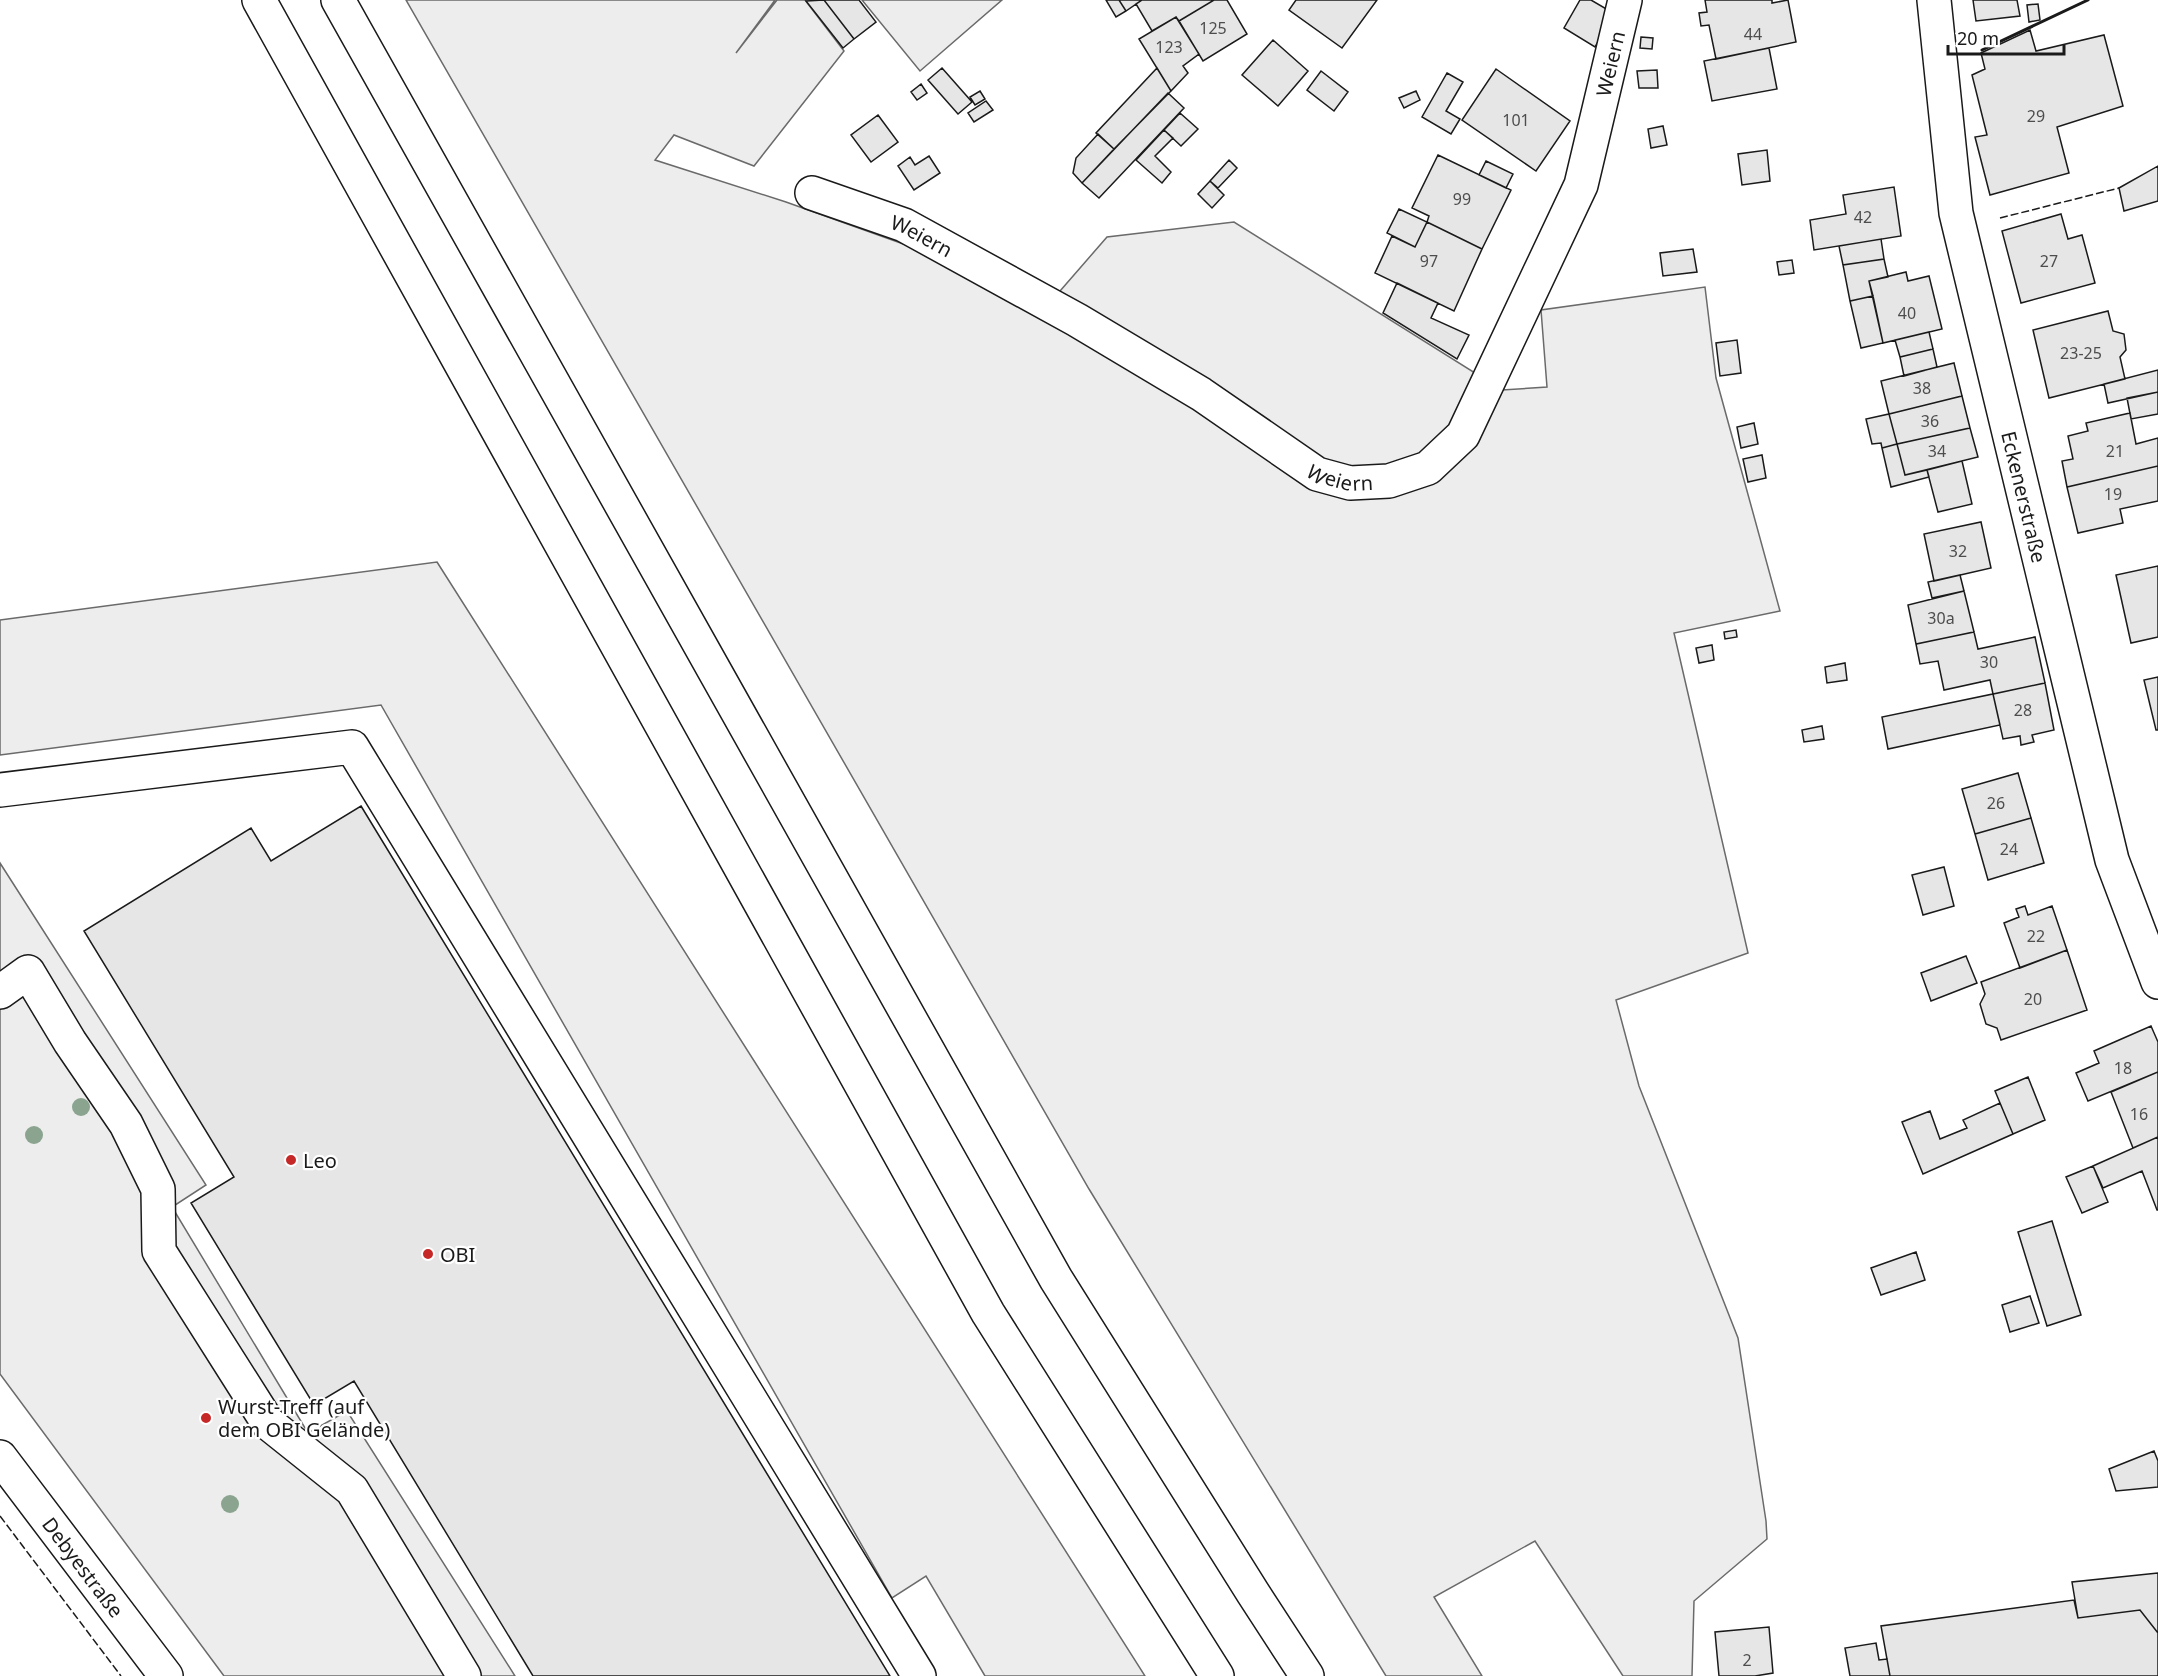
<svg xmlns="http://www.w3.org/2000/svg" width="2158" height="1676" viewBox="0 0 2158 1676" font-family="'Noto Sans',sans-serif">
<rect width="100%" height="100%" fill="#fff"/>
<!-- built -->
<path fill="#ededed" stroke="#6a6a6a" stroke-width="1.5" d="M406,0H775L736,53L777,0H805L844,51L754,166L674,135L655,160L786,202L923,251L1040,314L1107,237L1234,222L1502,390L1547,387L1541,310L1705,287L1716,378L1780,611L1674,633L1748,953L1616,1000L1639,1086L1738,1338L1766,1521L1767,1539L1694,1601L1692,1676H1623L1535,1541L1434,1597L1482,1676H1386L1089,1189Z
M862,0H1002L920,71Z
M437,562L1145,1676H985L926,1576L892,1598L381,705L0,755V620Z
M0,863L206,1185L172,1207L308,1433L347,1411L515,1676H224L0,1374Z"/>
<!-- building -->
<path fill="#e6e6e6" stroke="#1a1a1a" stroke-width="1.5" d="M824,0L854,39L843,48L806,1Z
M824,0H859L876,22L854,39Z
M1106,0H1119L1126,11L1116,17Z
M1119,0H1142L1126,11Z
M1142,0H1214L1179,21L1176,17L1152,31L1136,4Z
M1214,0H1227L1247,34L1203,61L1179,21Z
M1296,0H1377L1342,48L1289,10Z
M1580,0H1591L1615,14L1595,47L1564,28Z
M1705,0H1772V3L1788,0L1796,42L1716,59L1709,25L1701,26L1699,13L1707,12Z
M1973,0H2017L2020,16L1976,21Z
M2038,4L2040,20L2029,22L2027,5Z
M1176,17L1199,54L1183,66L1188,73L1171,91L1139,39Z
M2030,30L2036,51L2104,35L2123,106L2057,127L2069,173L1990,195L1975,137L1987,135L1972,75L1985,69L1981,53Z
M1641,37L1653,38L1652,49L1640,48Z
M1273,40L1308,71L1278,106L1242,75Z
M1769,48L1777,89L1712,101L1704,61Z
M942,68L972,102L958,114L928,80Z
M1157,68L1171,91L1114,149L1096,133Z
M1496,69L1570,121L1536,171L1462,120Z
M1657,70L1658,88H1639L1637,71Z
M1321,71L1348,92L1334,111L1307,90Z
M1447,73L1463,82L1446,111L1460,119L1451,134L1422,117Z
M921,84L927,93L917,100L911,92Z
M980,91L985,99L975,105L970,97Z
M1416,91L1420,100L1404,108L1399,98Z
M1168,93L1184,108L1099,198L1082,183Z
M986,101L993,110L974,122L968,113Z
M1180,113L1198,129L1181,146L1164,130Z
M878,115L898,142L871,162L851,135Z
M1663,126L1667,145L1651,148L1648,129Z
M1164,130L1173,138L1155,156L1171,172L1162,183L1136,160Z
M1098,134L1114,149L1082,183L1073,173L1076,158Z
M1767,150L1770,181L1742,185L1738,154Z
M1438,155L1511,190L1482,249L1427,222L1429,216L1412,208Z
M929,156L940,173L914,190L898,166L910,157L915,165Z
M1229,160L1237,168L1218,188L1210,181Z
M1486,161L1513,174L1506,188L1479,175Z
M2158,166V201L2124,211L2119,188Z
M1210,181L1224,195L1212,208L1198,194Z
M1894,187L1901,236L1814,250L1810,220L1846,214L1843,195Z
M1399,209L1427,222L1415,247L1387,233Z
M2061,214L2068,239L2082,235L2095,283L2021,303L2002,231Z
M1427,222L1482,249L1454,311L1375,273L1392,236L1415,247Z
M1881,239L1884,259L1843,265L1839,246Z
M1693,249L1697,272L1663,276L1660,253Z
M1884,259L1888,277L1869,281L1873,296L1850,301L1843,265Z
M1792,260L1794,273L1779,275L1777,262Z
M1906,272L1908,281L1929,276L1942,329L1883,343L1869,281Z
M1397,283L1438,303L1431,318L1469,335L1457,359L1383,313Z
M1873,296L1883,343L1861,348L1850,301Z
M2108,311L2113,331L2124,334L2126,350L2120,357L2125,379L2049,398L2033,330Z
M1929,332L1933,349L1900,357L1895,340Z
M1737,340L1741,373L1720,376L1716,343Z
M1933,349L1937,367L1904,376L1900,357Z
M1954,363L1962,396L1889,414L1881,381Z
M2158,370V392L2108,403L2104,384Z
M2158,392V414L2131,419L2127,398Z
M1962,396L1970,428L1897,444L1889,414Z
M2130,413L2136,444L2158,438V466L2067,487L2062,461L2073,459L2068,436L2088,431L2086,423Z
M1889,414L1897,444L1882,448L1881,443L1872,444L1866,419Z
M1754,423L1758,444L1741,448L1737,427Z
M1970,428L1978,457L1905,475L1897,444Z
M1897,444L1905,475L1927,470L1929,477L1891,487L1882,448Z
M1762,455L1766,478L1748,482L1743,459Z
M1962,461L1972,504L1938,512L1927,470Z
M2158,466V501L2120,509L2123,523L2078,533L2067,487Z
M1981,522L1991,568L1934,581L1924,534Z
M2158,566V637L2131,643L2116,575Z
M1960,575L1964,591L1932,598L1928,582Z
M1964,591L1974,632L1916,644L1908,605Z
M1736,630L1737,637L1725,639L1724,632Z
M1974,632L1978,649L2035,637L2045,683L1993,694L1990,680L1944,690L1938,661L1920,664L1916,644Z
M1712,645L1714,660L1699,663L1696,648Z
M1845,663L1847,680L1827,683L1825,667Z
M2158,677V730H2156L2144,680Z
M2045,683L2054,730L2032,735L2034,742L2021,745L2020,736L2003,739L1993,694Z
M1993,694L2000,725L1888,749L1882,717Z
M1822,726L1824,739L1804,742L1802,730Z
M2018,773L2031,818L1975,834L1962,789Z
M361,806L890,1676H533L354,1381L314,1405L191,1203L234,1177L84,931L251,828L271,861Z
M2031,818L2044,863L1988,880L1975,834Z
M1944,867L1954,906L1923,915L1912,875Z
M2025,906L2028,915L2052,906L2067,950L2020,968L2004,923L2019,917L2016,909Z
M2067,950L2087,1010L2001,1040L1997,1028L1986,1024L1980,1004L1985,994L1981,982Z
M1966,956L1977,983L1931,1001L1921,973Z
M2151,1026L2158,1042V1072L2088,1101L2076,1073L2099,1063L2094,1051Z
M2158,1072V1137L2133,1148L2111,1092Z
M2028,1077L2045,1120L2013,1134L1995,1091Z
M2000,1103L2013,1134L1923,1174L1902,1122L1930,1111L1940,1139L1967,1128L1963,1120Z
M2158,1137V1210H2157L2142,1171L2103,1188L2093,1166Z
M2093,1166L2108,1202L2082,1213L2066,1177Z
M2052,1221L2081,1315L2047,1326L2018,1232Z
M1916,1252L1925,1280L1881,1295L1871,1268Z
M2030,1296L2039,1323L2010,1332L2002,1305Z
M2154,1451L2158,1461V1487L2116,1491L2109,1469Z
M2158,1573V1633L2140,1610L2078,1618L2072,1582Z
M2074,1600L2078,1618L2140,1610L2158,1633V1676H1890L1881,1626Z
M1769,1627L1773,1673L1755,1676H1719L1715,1632Z
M1876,1643L1879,1660L1887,1659L1890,1676H1850L1845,1648Z"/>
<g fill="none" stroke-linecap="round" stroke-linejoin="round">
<defs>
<g id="minor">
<path id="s1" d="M1934,0L1956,213L2112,860L2158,982"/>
<path id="s2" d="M812,193L904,225L1077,320L1201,394L1317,474L1350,483L1389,481L1428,468L1463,435L1581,185L1625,0"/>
<path d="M0,790L352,747L919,1676"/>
<path d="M0,992L28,972L70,1042L126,1124L158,1189L159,1251L268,1423L352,1490L464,1676"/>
</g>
<g id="major">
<path id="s3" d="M0,1457L166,1676"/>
</g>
<path id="highway" d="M259,0L988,1313L1217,1676
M338,0L1056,1279L1253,1593L1307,1676"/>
</defs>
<!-- minor casing -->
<use href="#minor" stroke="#1a1a1a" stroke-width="36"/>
<!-- major casing -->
<use href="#major" stroke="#1a1a1a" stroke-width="36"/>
<!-- highway casing -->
<use href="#highway" stroke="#1a1a1a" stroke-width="36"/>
<!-- minor -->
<use href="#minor" stroke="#fff" stroke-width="33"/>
<!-- major -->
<use href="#major" stroke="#fff" stroke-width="33"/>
<!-- highway -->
<use href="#highway" stroke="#fff" stroke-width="33"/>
<!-- fence -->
<path stroke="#1a1a1a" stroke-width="1.5" stroke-dasharray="8 3" stroke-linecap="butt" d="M2000,218L2119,188
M0,1516L121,1676"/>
<!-- wall -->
<path stroke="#1a1a1a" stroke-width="3" d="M1982,50L2088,0"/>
</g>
<!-- trees -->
<g fill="#8aa48f">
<circle cx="81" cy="1107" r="9"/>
<circle cx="34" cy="1135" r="9"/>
<circle cx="230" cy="1504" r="9"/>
</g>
<!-- markers -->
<g fill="#c62828" stroke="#fff" stroke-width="2">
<circle cx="291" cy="1160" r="6"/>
<circle cx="428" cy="1254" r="6"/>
<circle cx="206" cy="1418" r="6"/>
</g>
<g text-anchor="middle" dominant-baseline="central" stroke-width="4.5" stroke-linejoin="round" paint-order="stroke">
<!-- number labels -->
<g font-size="16" fill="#4d4d4d">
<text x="1213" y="28">125</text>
<text x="1753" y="34">44</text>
<text x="1169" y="47">123</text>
<text x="2036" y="116">29</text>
<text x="1516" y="120">101</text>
<text x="1462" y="199">99</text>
<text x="1863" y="217">42</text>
<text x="1429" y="261">97</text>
<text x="2049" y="261">27</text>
<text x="1907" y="313">40</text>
<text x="2081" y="353">23-25</text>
<text x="1922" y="388">38</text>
<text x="1930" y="421">36</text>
<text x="1937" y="451">34</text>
<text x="2115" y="451">21</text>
<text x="2113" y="494">19</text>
<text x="1958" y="551">32</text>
<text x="1941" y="618">30a</text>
<text x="1989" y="662">30</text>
<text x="2023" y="710">28</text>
<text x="1996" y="803">26</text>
<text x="2009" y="849">24</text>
<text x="2036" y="936">22</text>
<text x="2033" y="999">20</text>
<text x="2123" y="1068">18</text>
<text x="2139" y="1114">16</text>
<text x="1747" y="1660">2</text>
</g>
<!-- street labels -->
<g font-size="20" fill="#1a1a1a" stroke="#fff">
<text stroke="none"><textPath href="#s2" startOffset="1144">Weiern</textPath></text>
<text stroke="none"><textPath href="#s2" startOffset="118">Weiern</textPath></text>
<text stroke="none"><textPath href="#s2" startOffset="604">Weiern</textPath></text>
<text stroke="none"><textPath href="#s1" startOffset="506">Eckenerstraße</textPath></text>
<text stroke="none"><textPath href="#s3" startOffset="138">Debyestraße</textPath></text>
</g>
<!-- poi labels -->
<g font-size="20" fill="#1a1a1a" stroke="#fff" text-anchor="start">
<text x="303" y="1160">Leo</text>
<text x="440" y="1254">OBI</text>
<text x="218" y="1406">Wurst-Treff (auf<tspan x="218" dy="23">dem OBI Gelände)</tspan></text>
</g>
</g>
<!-- scale -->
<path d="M1948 45v9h116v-9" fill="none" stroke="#1a1a1a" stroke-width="3"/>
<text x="1957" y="45" font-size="18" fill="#1a1a1a" stroke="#ffffff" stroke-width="4.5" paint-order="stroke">20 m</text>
</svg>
